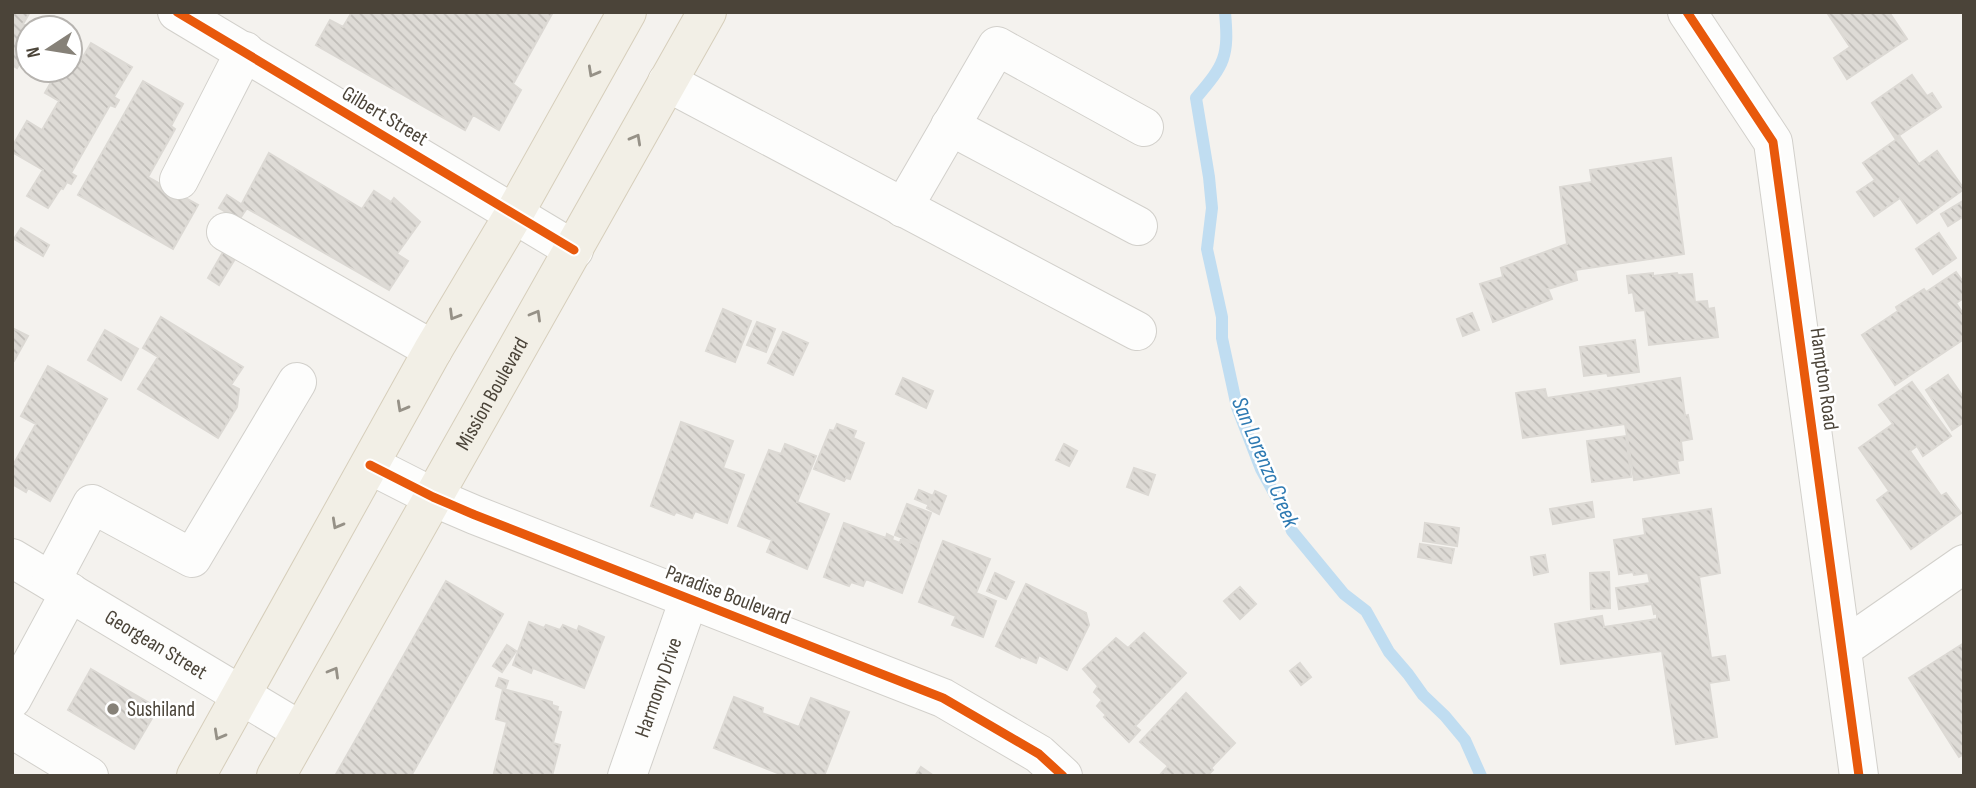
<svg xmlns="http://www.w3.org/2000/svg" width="1976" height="788" viewBox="0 0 1976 788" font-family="'Sofia Sans Condensed',sans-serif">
<defs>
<pattern id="building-back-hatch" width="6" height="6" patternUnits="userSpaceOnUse" patternTransform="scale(1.75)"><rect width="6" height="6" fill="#dedbd6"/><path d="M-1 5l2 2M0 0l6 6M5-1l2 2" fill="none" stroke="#c0bdb8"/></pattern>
</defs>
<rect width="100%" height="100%" fill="#f4f2ee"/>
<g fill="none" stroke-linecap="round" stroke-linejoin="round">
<!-- stream -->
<path stroke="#c0ddf1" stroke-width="12" d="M1225,12C1229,57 1225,64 1196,98L1209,177L1212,208L1207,249L1222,317V338L1237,407L1261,469L1284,511L1292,531L1344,594L1366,611L1389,652L1408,674L1423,695L1445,716L1465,740L1481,776"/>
</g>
<!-- building -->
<path fill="url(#building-back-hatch)" stroke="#dcd9d4" stroke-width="2" d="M12,12H30L23,24L30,28H28V48L17,68L12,65Z
M352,12H553L513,84L521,90L499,130L473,115L465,130L316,45L330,20L343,27Z
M1831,12H1889L1907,39L1847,79L1834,58L1850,47L1828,14Z
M91,43L132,67L114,97L119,100L115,107L110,105L71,173L76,176L71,184L67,182L63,189L61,188L48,208L27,196L43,170L12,152V147L27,121L42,130L59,101L45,93L58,70H70V59L79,64Z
M1912,75L1927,96L1932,93L1941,107L1895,138L1872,103Z
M143,81L183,104L171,126L175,129L148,177L198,205L173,249L78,195Z
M1900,137L1919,164L1937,151L1964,189L1917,223L1900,198L1874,216L1857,192L1875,180L1863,163Z
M269,153L362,209L374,191L391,202L394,198L420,222L397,254L408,261L389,290L241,205Z
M1671,158L1684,254L1575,270L1577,280L1548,289L1552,299L1493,322L1480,284L1503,277L1501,268L1567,244L1560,187L1592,182L1590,170Z
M227,195L247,208L239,220L219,208Z
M1963,201L1964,216L1948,226L1941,214Z
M21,228L49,245L43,256L14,239Z
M1939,233L1956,258L1933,274L1916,249Z
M226,247L238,254L219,285L208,278Z
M1956,272L1964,283V298L1956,303L1964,315V339L1895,385L1862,335L1898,311L1896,307L1924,289L1926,292Z
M1653,273V276L1677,273L1678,275L1692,274L1695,302L1707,301L1708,309L1714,308L1718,337L1649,345L1645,310L1636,311L1633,292L1629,293L1627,276Z
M723,309L751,321L735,362L706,351Z
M1472,313L1479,330L1463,336L1457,319Z
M161,317L243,367L231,385L239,389L237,407L218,438L138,389L158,357L143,348Z
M757,322L775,329L766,352L747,345Z
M12,328L28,336L14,361L12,360Z
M105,330L138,349L121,380L88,360Z
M783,332L808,343L793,375L768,363Z
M1635,340L1639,372L1608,376L1607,373L1584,376L1580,347Z
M48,366L107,399L50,501L28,488L26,492L12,484V467L36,424L21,416Z
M1948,375L1964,398V422L1952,430L1926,390Z
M903,378L933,391L926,408L896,394Z
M1680,378L1685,416L1688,415L1692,439L1681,441L1683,460L1677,461L1679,473L1634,480L1625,424L1523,438L1516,393L1545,389L1547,398Z
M1912,382L1951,436L1923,456L1917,446L1910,451L1941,496L1946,493L1961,513L1911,549L1877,500L1889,491L1859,448L1893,424L1879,405Z
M681,422L733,441L723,468L744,475L727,523L695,511L692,518L676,512L674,515L651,506Z
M837,424L856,431L853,438L864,443L850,479L846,478L844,481L814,469L830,430L834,431Z
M1626,436L1631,477L1592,482L1587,441Z
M785,444L816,456L797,502L829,514L807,569L767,552L772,540L738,526L769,450L781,454Z
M1064,444L1077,451L1069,466L1056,460Z
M1134,468L1155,475L1148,495L1127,487Z
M919,490L931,495L927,504L915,499Z
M935,491L946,496L939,514L927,508Z
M1592,502L1594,517L1553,524L1550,509Z
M907,504L931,513L919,545L895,535Z
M1711,509L1720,573L1699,577L1711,658L1725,656L1729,680L1709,683L1717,737L1676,744L1662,651L1561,664L1555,624L1602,616L1604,627L1657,619V613L1654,614L1652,604L1619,609L1616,588L1650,583L1648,573L1634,575L1633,572L1619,574L1614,540L1645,535L1643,519Z
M844,523L886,538L887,534L893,537L892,540L900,543L901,539L919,546L902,593L866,579L863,586L851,582L849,586L824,577Z
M1425,523L1459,528L1457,546L1423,541Z
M943,541L990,559L976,593L996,601L983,637L952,625L956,616L919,602Z
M1420,544L1454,549L1451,563L1418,557Z
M1545,555L1548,572L1534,575L1531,557Z
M1609,572L1610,608L1591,609L1590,573Z
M995,573L1014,582L1006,599L987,591Z
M446,581L503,614L411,776H335Z
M1026,584L1086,613L1089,625L1067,670L1039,655L1036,663L1020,656V658L996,646Z
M1240,587L1256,604L1240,619L1224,601Z
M529,622L544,628L546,625L560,630L563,625L577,631L579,626L604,637L584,688L533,668L531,673L513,665Z
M1144,633L1186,673L1135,726L1140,730L1129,742L1104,717L1106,715L1097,706L1102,700L1094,692L1098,686L1083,669L1116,638L1128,648Z
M1964,643V754L1959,757L1909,678Z
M507,645L516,651L502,672L493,666Z
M1300,663L1311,677L1301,685L1290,671Z
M91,669L158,708L134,749L68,710Z
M499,678L508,681L505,690L496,686Z
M503,689L552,702V705L558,707L557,711L561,712L553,743L560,745L552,776H505L494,773L507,722L496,719Z
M1186,693L1235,743L1211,768L1213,770L1207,776H1159L1168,766L1140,742Z
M734,697L763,708L762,713L799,727L811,698L849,712L824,776H785L714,748Z
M921,767L934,776H915Z"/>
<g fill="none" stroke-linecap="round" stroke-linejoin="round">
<defs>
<g id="minor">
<path d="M177,12L574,250"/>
<path d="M1687,12L1773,142L1859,776"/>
<path d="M667,82L1137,331"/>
<path d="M950,126L1138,226"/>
<path d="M179,180L245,51"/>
<path d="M903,208L997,46L1144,127"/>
<path d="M226,232L433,350"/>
<path d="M370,465L433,497L475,515L943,698L1039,754L1063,776"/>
<path id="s1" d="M12,558L301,731"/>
<path d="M51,581L92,504L192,558L297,382"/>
<path d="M1843,648L1964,564"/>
<path d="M12,699L70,592"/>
<path d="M12,729L89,776"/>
<path id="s2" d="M627,776L689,599"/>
</g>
<g id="major">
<path d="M196,776L433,350L514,214L627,12"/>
<path id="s3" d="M276,776L707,12"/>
</g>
</defs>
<!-- minor casing -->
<use href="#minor" stroke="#d2d0cb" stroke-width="40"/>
<!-- major casing -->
<use href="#major" stroke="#d6cebb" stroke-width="40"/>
<!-- minor -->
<use href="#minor" stroke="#fdfdfc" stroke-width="38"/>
<!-- major -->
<use href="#major" stroke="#f2efe6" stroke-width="38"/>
<defs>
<path id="cycleway" d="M177,12L574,250
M1687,12L1773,142L1859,776
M370,465L433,497L475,515L943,698L1039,754L1063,776"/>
</defs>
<!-- cycleway casing -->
<use href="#cycleway" stroke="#fff" stroke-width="13"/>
<!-- cycleway -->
<use href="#cycleway" stroke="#e8590c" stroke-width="9"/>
</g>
<!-- one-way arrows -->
<defs><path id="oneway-chevron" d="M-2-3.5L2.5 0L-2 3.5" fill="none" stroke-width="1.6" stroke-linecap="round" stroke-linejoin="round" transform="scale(1.75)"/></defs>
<g stroke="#969187">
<use href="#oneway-chevron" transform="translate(593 72) rotate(119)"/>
<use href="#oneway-chevron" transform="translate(636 139) rotate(-61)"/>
<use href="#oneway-chevron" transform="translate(454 315) rotate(121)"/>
<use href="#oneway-chevron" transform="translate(536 315) rotate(-60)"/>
<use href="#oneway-chevron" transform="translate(402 407) rotate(119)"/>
<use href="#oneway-chevron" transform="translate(337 524) rotate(119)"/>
<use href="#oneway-chevron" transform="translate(334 672) rotate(-60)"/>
<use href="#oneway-chevron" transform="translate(219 735) rotate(119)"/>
</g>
<!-- markers -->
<circle fill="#868178" stroke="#fff" stroke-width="2.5" cx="113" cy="709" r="7"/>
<g text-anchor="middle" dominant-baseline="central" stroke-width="5" stroke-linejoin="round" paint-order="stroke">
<!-- street labels -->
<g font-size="21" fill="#4b4439" stroke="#fff">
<text transform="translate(385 116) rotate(31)">Gilbert Street</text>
<text transform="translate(1824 379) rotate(82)">Hampton Road</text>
<text stroke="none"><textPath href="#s3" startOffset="439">Mission Boulevard</textPath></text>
<text transform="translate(728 595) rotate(21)">Paradise Boulevard</text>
<text stroke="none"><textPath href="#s1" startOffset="168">Georgean Street</textPath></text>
<text stroke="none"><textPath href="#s2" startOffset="94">Harmony Drive</textPath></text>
</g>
<!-- poi labels -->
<g font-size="21" fill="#4b4439" stroke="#fff" text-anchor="start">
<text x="127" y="709">Sushiland</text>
</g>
<!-- water labels -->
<g font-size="23" font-style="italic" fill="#2e7ab2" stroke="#fff">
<text transform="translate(1265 462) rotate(67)">San Lorenzo Creek</text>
</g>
</g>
<!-- border -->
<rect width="1976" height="788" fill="none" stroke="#4b4439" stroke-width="28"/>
<!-- north arrow -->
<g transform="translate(49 49) rotate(258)"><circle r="33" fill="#ffffff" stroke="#b7b4b0" stroke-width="2"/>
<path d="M0-5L12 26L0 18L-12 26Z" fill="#868178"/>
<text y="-10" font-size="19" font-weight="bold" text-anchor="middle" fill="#4b4439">N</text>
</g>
</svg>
